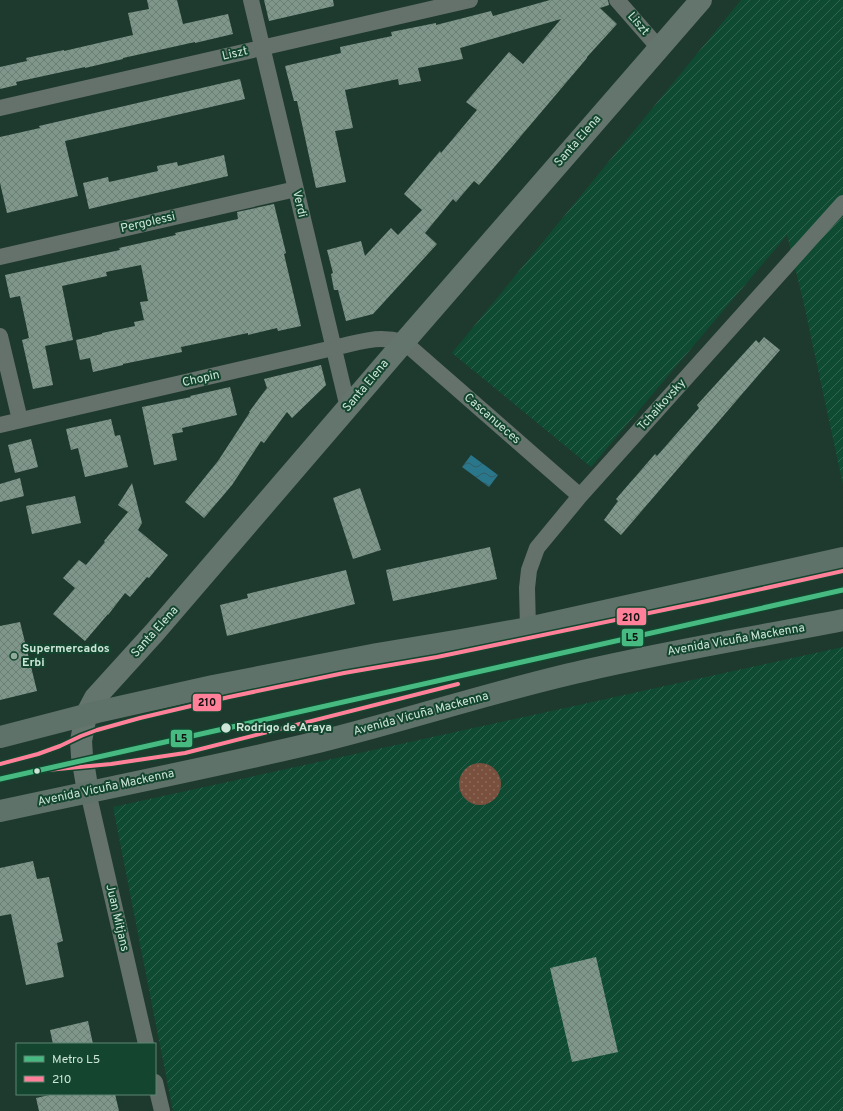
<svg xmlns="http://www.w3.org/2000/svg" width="843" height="1111" viewBox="0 0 843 1111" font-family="Overpass,sans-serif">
<defs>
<pattern id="industrial-furrows" width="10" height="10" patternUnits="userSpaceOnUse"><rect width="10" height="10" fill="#0f4a32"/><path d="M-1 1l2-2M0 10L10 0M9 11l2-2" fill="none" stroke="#31644f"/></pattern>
<pattern id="grass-dots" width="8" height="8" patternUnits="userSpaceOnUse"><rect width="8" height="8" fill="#79503e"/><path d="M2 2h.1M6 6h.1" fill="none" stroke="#8b6959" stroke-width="1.8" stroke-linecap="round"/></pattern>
<pattern id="water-waves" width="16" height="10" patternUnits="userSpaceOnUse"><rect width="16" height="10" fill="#2a768b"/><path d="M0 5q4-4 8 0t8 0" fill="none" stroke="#345e66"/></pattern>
<pattern id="building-cross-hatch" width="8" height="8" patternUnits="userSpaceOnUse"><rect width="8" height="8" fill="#7f968b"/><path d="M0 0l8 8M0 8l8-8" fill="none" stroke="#6c7e75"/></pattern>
</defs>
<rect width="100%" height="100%" fill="#1e3a2e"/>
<!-- industrial -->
<path fill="url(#industrial-furrows)" d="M741,0H843V485L803,300L787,235L591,467L452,353Z
M843,647V1111H173L113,807Z"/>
<!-- grass -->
<path fill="url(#grass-dots)" d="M459 784a21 21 0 1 1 42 0a21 21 0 1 1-42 0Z"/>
<!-- water -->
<path fill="url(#water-waves)" d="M471,455L498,475L489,487L462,467Z"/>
<!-- building -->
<path fill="url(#building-cross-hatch)" d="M147,0H177L183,24L228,14L233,34L195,43V42L123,58V59L85,68V67L16,82L17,85L0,89V67L27,61L26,58L64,50V51L133,35L128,13L149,9Z
M264,0H333L334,6L269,21Z
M550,0H608L609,5L600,8L617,24L587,57V58L515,143L479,185L474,181L456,202L453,199L425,233L437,244L373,314L346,321L338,290H334L331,274L333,273L327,250L361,241L365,256L391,228L398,235L422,210L404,194L440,151L441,153L477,110L466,102L509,52L523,64L561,19L460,48L463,59L418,68L421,81L399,85L398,79L345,90L353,128L335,131L346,182L316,188L297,101H294L285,66L341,53L340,47L392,36L391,32L436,23V25L491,11L493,16Z
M240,79L245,99L65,141L78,196L7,213L0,183V137L40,128L39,126Z
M224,155L228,176L89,209L83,183L108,177L109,182L158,171L157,166L177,162L178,166Z
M274,204L286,253L284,254L301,326L278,331L277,328L248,335V333L181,347L182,352L123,364V365L93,372L90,358L80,360L76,340L102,334V333L135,326L134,322L144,320L140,302L148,301L141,265L106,272L107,276L62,286L73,340L45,346L53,385L33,389L22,340L29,338L20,296L10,298L5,275L120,250L119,248L176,235L175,233L238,219L237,212Z
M764,337L780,350L621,535L604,520L618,501L616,499L655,454L657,456L699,408L697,405L756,340L759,343Z
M321,365L326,385L292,418L287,412L264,443L261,441L232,485L204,518L185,502L218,461L250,412H249L267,388L264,379Z
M230,387L237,415L182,428L183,432L172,434L177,460L154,465L142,407L191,397L190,396Z
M111,419L115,436L120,435L128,467L85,477L78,448L71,450L66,429Z
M31,439L38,467L15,473L8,445Z
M20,478L24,496L0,502V484Z
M132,483L142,523L138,530L168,555L149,578L147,577L130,597L125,593L108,615V614L85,641L53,614L75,588L63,578L79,560L86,565L105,542L104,541L128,512L118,505Z
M360,488L381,550L353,559L333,498Z
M75,496L81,523L32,534L26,506Z
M490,547L497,579L393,601L386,570Z
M346,570L355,604L227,636L220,605L248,598L247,594Z
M20,622L37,691L0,700V626Z
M33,861L37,879L49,877L63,941L57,943L64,977L26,985L11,914L0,916V868Z
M596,957L618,1052L572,1062L550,968Z
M88,1021L93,1044H53L50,1030Z
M54,1094H115L119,1111H39L36,1098Z"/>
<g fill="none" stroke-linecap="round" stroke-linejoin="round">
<!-- street -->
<path stroke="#65726c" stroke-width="16" d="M251,0L348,408
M617,0L659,48
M0,108L470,0
M0,257L296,189
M0,336L20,420
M0,425L333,348C349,345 365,339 381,339C389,339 396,340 404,342L580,496
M528,628L527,588L529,570L537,548L580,496L843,203
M88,792L146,1044
M155,1082L162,1111"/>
<!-- secondary -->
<path stroke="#64756d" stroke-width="22" d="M88,792L82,756L81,741L86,715L95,698L154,633L404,342L701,0"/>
<!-- primary -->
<path stroke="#5f726a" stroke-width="22" d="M0,737L97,712L213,686L377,654L461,640L528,628L843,558
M0,811C106,788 213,767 318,742C407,720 494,691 583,671C669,651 756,637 843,620"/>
<defs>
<path id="bus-1" d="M0,764L38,754L60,746L81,736L97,730L140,718L229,697L344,673L437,657L707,601L843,571
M37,771L111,764L185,753L458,684"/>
</defs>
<!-- bus-1 casing -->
<use href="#bus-1" stroke="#13452f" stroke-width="7"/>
<!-- bus-1 -->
<use href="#bus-1" stroke="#ff8098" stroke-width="4"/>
<defs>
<path id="metro-1" d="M0,779L843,590"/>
</defs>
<!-- metro-1 casing -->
<use href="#metro-1" stroke="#13452f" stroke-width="8"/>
<!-- metro-1 -->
<use href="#metro-1" stroke="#46ba80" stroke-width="5"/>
</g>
<!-- markers -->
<circle fill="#90aa9c" stroke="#13452f" stroke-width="1.5" cx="14" cy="656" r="4"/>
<g fill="#cde6d8" stroke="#13452f" stroke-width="1.5">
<circle cx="226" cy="728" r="5.5"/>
<circle cx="37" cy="771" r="3.5"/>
</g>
<g text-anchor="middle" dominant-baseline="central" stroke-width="4" stroke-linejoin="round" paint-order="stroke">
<!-- street labels -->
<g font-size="12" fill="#cde6d8" stroke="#13452f">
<text transform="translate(638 24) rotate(49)">Liszt</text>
<text transform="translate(235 54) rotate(-13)">Liszt</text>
<text transform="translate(578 141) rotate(-49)">Santa Elena</text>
<text transform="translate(299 204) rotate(77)">Verdi</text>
<text transform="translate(148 223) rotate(-13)">Pergolessi</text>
<text transform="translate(201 379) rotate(-13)">Chopin</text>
<text transform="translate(366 386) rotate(-50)">Santa Elena</text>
<text transform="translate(662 405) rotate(-48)">Tchaikovsky</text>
<text transform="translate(492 419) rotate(41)">Cascanueces</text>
<text transform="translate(155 632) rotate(-48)">Santa Elena</text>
<text transform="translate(736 640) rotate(-10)">Avenida Vicuña Mackenna</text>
<text transform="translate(421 714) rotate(-15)">Avenida Vicuña Mackenna</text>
<text transform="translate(106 788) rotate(-12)">Avenida Vicuña Mackenna</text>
<text transform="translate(117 918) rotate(77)">Juan Mitjans</text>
</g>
<!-- poi labels -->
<g font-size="12" font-weight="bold" fill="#cde6d8" stroke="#13452f" text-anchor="start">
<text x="22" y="649">Supermercados<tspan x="22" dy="14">Erbi</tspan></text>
</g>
<!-- stop labels -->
<g font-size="12" font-weight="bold" fill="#cde6d8" stroke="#13452f" text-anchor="start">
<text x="236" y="728">Rodrigo de Araya</text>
</g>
</g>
<g stroke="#13452f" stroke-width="1.5">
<rect x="616" y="607" width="31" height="19" rx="4" fill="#ff8098"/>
<rect x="621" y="628" width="23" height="19" rx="4" fill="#46ba80"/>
<rect x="192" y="693" width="30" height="19" rx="4" fill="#ff8098"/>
<rect x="170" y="729" width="23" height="19" rx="4" fill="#46ba80"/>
</g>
<g font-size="11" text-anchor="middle" font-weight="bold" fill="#111">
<text x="631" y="621">210</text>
<text x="632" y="641">L5</text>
<text x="207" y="706">210</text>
<text x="181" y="742">L5</text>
</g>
<!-- legend -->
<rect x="16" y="1043" width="140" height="52" fill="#13452f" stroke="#5d8573"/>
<rect x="24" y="1056" width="20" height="6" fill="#46ba80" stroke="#5d8573"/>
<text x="52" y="1063" font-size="12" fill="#cde6d8">Metro L5</text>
<rect x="24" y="1076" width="20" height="6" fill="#ff8098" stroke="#5d8573"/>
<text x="52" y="1083" font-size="12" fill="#cde6d8">210</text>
</svg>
